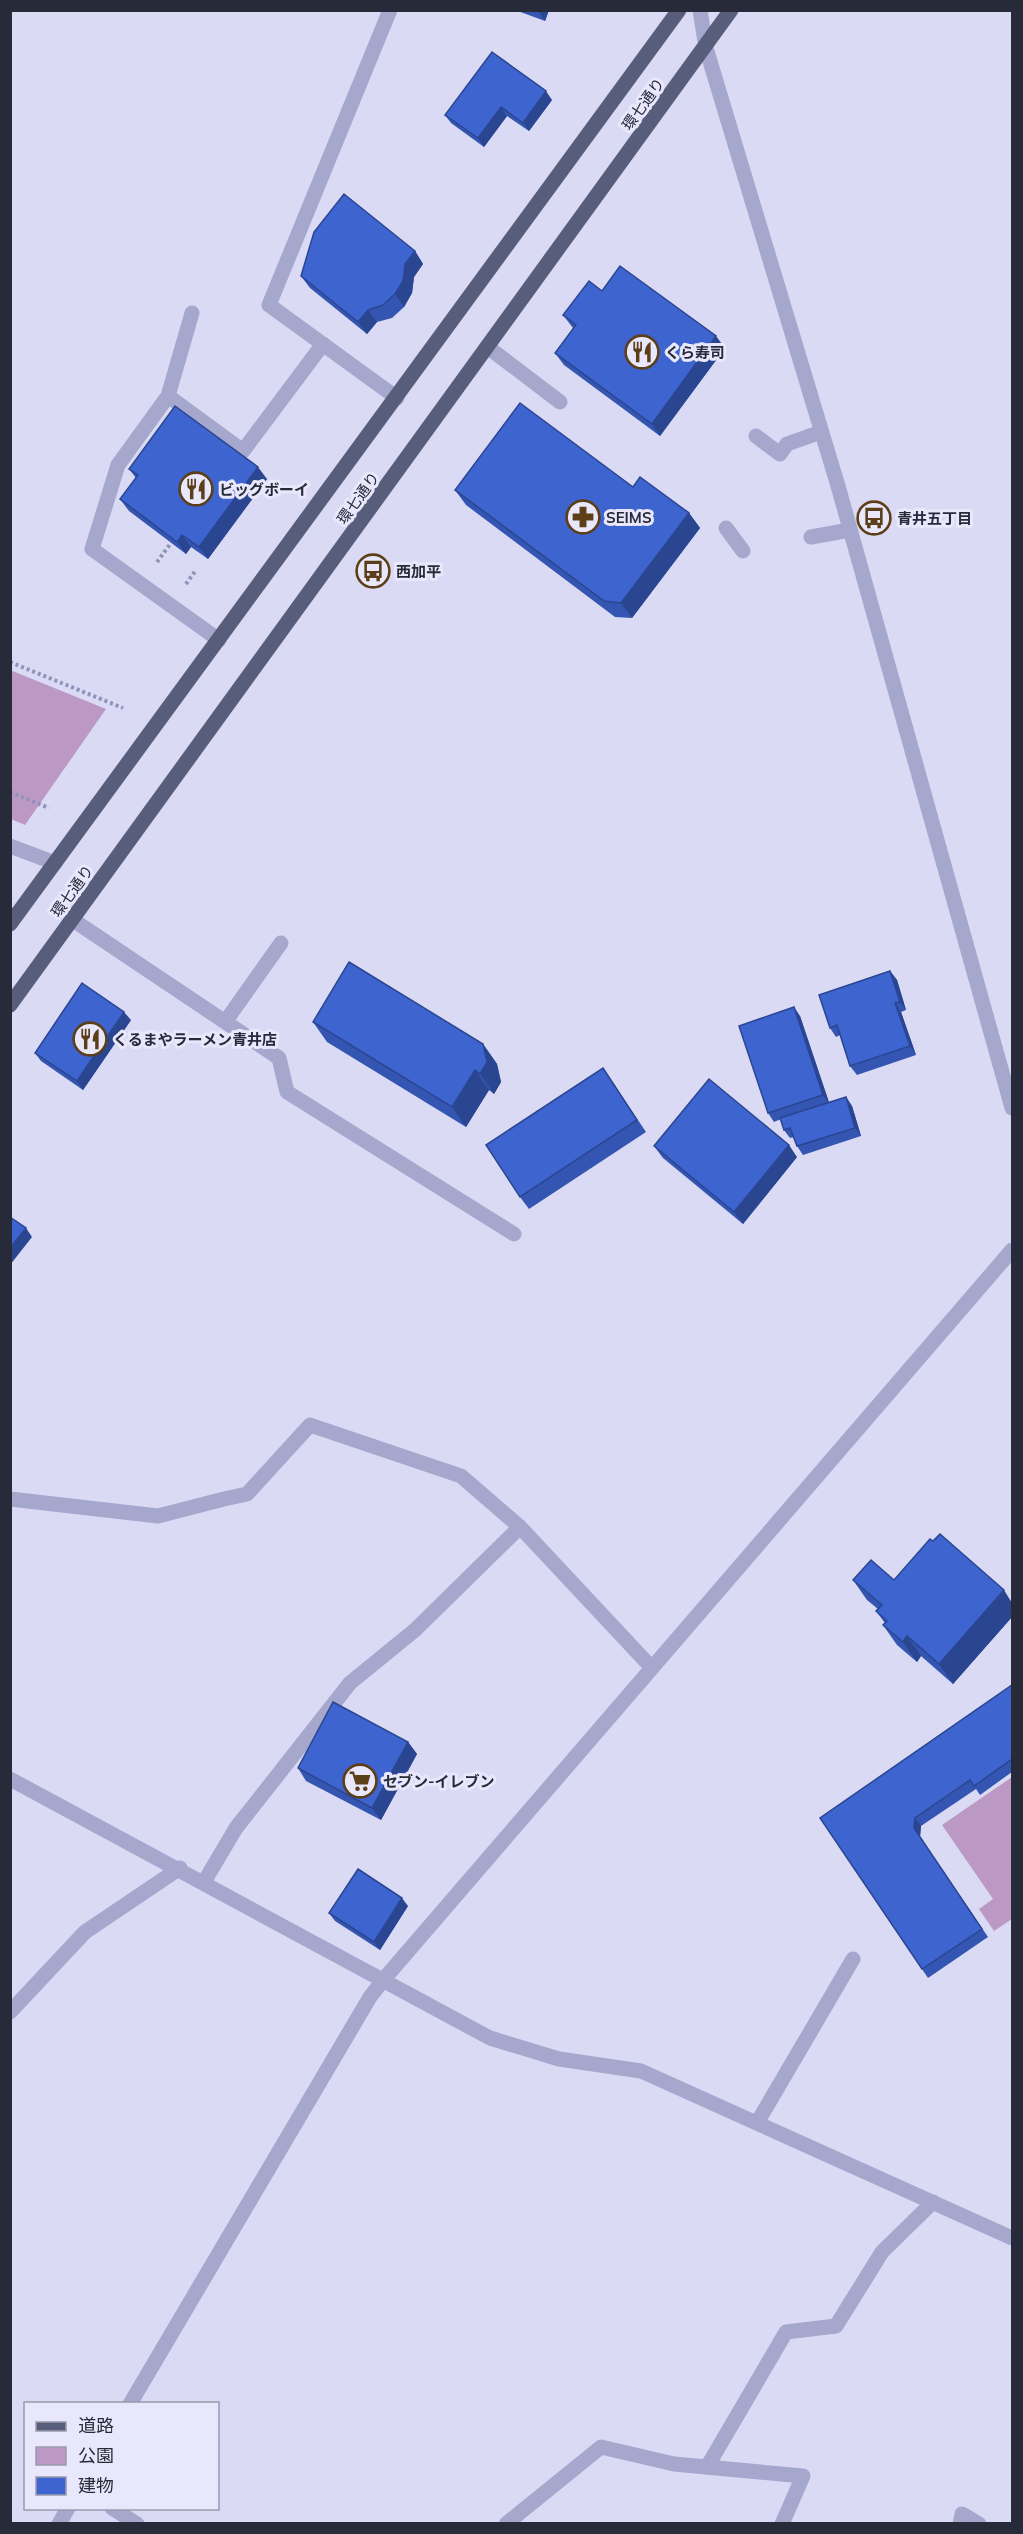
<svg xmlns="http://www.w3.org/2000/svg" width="1023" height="2534" viewBox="0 0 1023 2534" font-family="Mulish,'Noto Sans JP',sans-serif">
<rect width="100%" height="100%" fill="#dbdaf4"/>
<!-- green -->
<path fill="#bc99c4" d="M10,670L106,709L25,825L11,819Z
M1012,1777V1919L994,1931L979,1909L993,1899L942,1825Z"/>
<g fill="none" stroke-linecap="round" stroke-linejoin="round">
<!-- path -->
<path stroke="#8f93b9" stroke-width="4" stroke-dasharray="3 3" stroke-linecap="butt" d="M157,562L171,543
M186,584L196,570
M10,662L123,708
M10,792L49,808"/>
<!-- service -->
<path stroke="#a5a7cd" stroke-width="15" d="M489,348L560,402
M168,396L192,313
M756,436L780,454L787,444L821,432
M726,528L743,551
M811,537L850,530
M219,640L92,549L118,465L168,396L243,451L323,344
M73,920L279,1058L287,1092L514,1234
M225,1022L281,943
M707,2467L786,2332L836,2326L882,2252L933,2202"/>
<!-- minor -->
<path stroke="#a5a7cd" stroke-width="15" d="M390,10L269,305L397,398
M10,846L55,863
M10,1499L158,1516L224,1499L247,1494L310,1425L461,1476L520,1527L651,1667
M10,1779L490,2038L559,2059L641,2071L1012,2238
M204,1882L236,1828L350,1683L415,1630L520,1527
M10,2012L85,1932L180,1868
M757,2123L853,1959
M130,2404L370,1997L384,1979L1012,1250
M112,2508L137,2524
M59,2524L68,2508
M506,2524L601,2447L674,2464L803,2476L782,2524
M960,2524L962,2514L979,2524"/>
<!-- tertiary -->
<path stroke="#a5a7cd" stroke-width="15" d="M700,10L706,48L838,486L1012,1108"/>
<!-- primary -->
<path stroke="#575d7b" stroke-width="15" d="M10,924L679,10
M10,1005L731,10"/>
</g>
<!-- wall -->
<path fill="#3456b2" d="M515,10H549L545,21Z
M552,100L529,131L507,116L484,147L451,123L445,115Z
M415,251L423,264L414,277L412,293L404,307L392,318L377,322L367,334L310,288L301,276Z
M602,291L725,348L660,436L564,365L555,353L573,328L563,315Z
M129,469L267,479L208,559L191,547L186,554L129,511L120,499L136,478Z
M633,487L689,513L700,528L632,618L615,617L466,505L455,490Z
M890,971L897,980L906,1010L901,1012L916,1055L857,1075L850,1066L840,1035L836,1037L830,1028Z
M800,1016L829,1102L846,1097L852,1106L861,1136L803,1155L797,1146L794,1137L790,1138L784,1130L781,1119L774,1122L768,1113Z
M131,1020L83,1090L41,1061L35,1053Z
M313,1022L483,1044L497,1064L501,1082L494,1094L489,1090L466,1127L327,1042Z
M603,1068L646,1132L529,1209L520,1197Z
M654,1146L797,1157L743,1224L663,1158Z
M853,1580H894L1012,1603V1617L953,1684L921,1656L917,1662L897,1645L883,1625L885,1623L876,1611L878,1609L867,1600Z
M1012,1685V1772L980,1795L976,1789L921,1826L920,1837L988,1937L928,1978L820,1818Z
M408,1742L417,1754L381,1820L306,1781L298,1768Z
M408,1906L380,1950L335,1921L329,1913Z"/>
<!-- shaded-wall -->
<path fill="#2b4691" d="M540,10H549L545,21L539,12Z
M546,91L552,100L529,131L523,123Z
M501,107L507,116L484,147L478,138Z
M415,251L423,264L414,277L412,293L404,307L395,294L405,264Z
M368,310L377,322L367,334L358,322Z
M716,336L725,348L660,436L652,424Z
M258,467L267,479L208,559L199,547Z
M689,513L700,528L632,618L621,603Z
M182,535L191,547L186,554L177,542Z
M890,971L897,980L906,1010L900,1002Z
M895,1003L901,1012L916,1055L910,1046Z
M794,1007L800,1016L829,1103L823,1095Z
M124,1012L131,1020L83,1090L77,1081Z
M483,1044L497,1064L501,1082L494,1094L480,1074Z
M475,1070L489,1090L466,1127L452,1107Z
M846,1097L852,1106L861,1136L855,1128Z
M789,1145L797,1157L743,1224L734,1212Z
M26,1228L32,1237L10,1265V1248Z
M1004,1590L1012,1603V1617L953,1684L939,1664Z
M907,1636L921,1656L917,1662L903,1642Z
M408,1742L417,1754L381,1820L372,1808Z
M915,1818L921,1826L920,1837L988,1937L914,1828Z
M402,1898L408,1906L380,1950L374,1942Z"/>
<!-- building -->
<path fill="#3d64cf" stroke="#2b4691" stroke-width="1.5" d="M492,52L546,91L523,123L501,107L478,138L445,115Z
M344,194L415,251L405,264L403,281L395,294L383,305L368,310L358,322L301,276L314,232Z
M620,266L716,336L652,424L555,353L576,325L563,315L589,281L602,291Z
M520,403L633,487L640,477L689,513L621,603L604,601L455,490Z
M175,406L258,467L199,547L182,535L177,542L120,499L138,475L129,469Z
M349,962L483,1044L487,1062L480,1074L475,1070L452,1107L313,1022Z
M890,971L900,1002L895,1003L910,1046L850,1066L837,1025L830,1028L819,995Z
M82,983L124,1012L77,1081L35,1053Z
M794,1007L823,1095L768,1113L739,1026Z
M603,1068L637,1120L520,1197L486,1145Z
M709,1079L789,1145L734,1212L654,1146Z
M846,1097L855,1128L797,1146L790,1128L784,1130L780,1118Z
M10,1217L26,1228L10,1248Z
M940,1534L1004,1590L939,1664L907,1636L903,1642L883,1625L887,1621L876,1611L882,1605L853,1580L871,1560L894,1580L930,1539L933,1541Z
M1012,1685V1759L974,1786L970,1780L915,1818L914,1828L982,1929L922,1969L820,1818Z
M333,1702L408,1742L372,1808L298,1768Z
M358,1869L402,1898L374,1942L329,1913Z"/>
<!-- icons -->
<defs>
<symbol id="restaurant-ring" viewBox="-11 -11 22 22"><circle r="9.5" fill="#e8e7fb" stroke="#5c3f19" stroke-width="1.5"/><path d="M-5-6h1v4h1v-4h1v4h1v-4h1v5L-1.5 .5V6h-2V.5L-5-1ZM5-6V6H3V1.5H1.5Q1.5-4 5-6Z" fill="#5c3f19"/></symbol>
<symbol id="pharmacy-ring" viewBox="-11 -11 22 22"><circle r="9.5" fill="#e8e7fb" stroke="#5c3f19" stroke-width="1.5"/><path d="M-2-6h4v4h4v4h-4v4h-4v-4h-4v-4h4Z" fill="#5c3f19"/></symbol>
<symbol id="bus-ring" viewBox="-11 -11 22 22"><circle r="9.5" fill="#e8e7fb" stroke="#5c3f19" stroke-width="1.5"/><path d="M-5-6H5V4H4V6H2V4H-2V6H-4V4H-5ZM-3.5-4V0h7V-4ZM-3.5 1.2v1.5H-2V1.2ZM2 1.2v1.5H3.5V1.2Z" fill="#5c3f19"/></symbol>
<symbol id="supermarket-ring" viewBox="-11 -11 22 22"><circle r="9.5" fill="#e8e7fb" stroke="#5c3f19" stroke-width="1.5"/><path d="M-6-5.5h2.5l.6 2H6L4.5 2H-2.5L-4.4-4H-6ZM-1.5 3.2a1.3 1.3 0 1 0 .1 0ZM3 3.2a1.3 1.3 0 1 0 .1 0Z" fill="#5c3f19"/></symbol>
</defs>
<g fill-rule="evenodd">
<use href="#restaurant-ring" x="623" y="333" width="38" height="38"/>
<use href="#restaurant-ring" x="177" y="470" width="38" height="38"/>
<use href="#pharmacy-ring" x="564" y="498" width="38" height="38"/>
<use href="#bus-ring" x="855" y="499" width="38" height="38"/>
<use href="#bus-ring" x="354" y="552" width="38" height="38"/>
<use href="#restaurant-ring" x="71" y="1020" width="38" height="38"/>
<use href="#supermarket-ring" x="341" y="1762" width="38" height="38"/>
</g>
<g text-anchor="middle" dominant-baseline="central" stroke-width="6" stroke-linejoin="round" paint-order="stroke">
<!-- street labels -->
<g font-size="15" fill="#272a38" stroke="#e8e7fb">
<text transform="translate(643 104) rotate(-54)">環七通り</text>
<text transform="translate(358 498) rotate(-54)">環七通り</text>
<text transform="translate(72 891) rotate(-54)">環七通り</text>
</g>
<!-- poi labels -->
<g font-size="15" font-weight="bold" fill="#272a38" stroke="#e8e7fb" text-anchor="start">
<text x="665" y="352">くら寿司</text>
<text x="219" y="489">ビッグボーイ</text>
<text x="606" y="517">SEIMS</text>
<text x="897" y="518">青井五丁目</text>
<text x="396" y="571">西加平</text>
<text x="113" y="1039">くるまやラーメン青井店</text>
<text x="383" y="1781">セブン-イレブン</text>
</g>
</g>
<!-- border -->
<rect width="1023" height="2534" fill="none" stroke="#272a38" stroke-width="24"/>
<!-- legend -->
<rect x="24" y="2402" width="195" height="108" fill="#e8e7fb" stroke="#9b9bad" stroke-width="1.5"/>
<rect x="36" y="2422" width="30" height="9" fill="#575d7b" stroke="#9b9bad" stroke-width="1.5"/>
<text x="78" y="2432" font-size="18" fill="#272a38">道路</text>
<rect x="36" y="2447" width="30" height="18" fill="#bc99c4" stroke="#9b9bad" stroke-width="1.5"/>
<text x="78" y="2462" font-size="18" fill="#272a38">公園</text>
<rect x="36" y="2477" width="30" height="18" fill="#3d64cf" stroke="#9b9bad" stroke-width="1.5"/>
<text x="78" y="2492" font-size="18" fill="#272a38">建物</text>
</svg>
